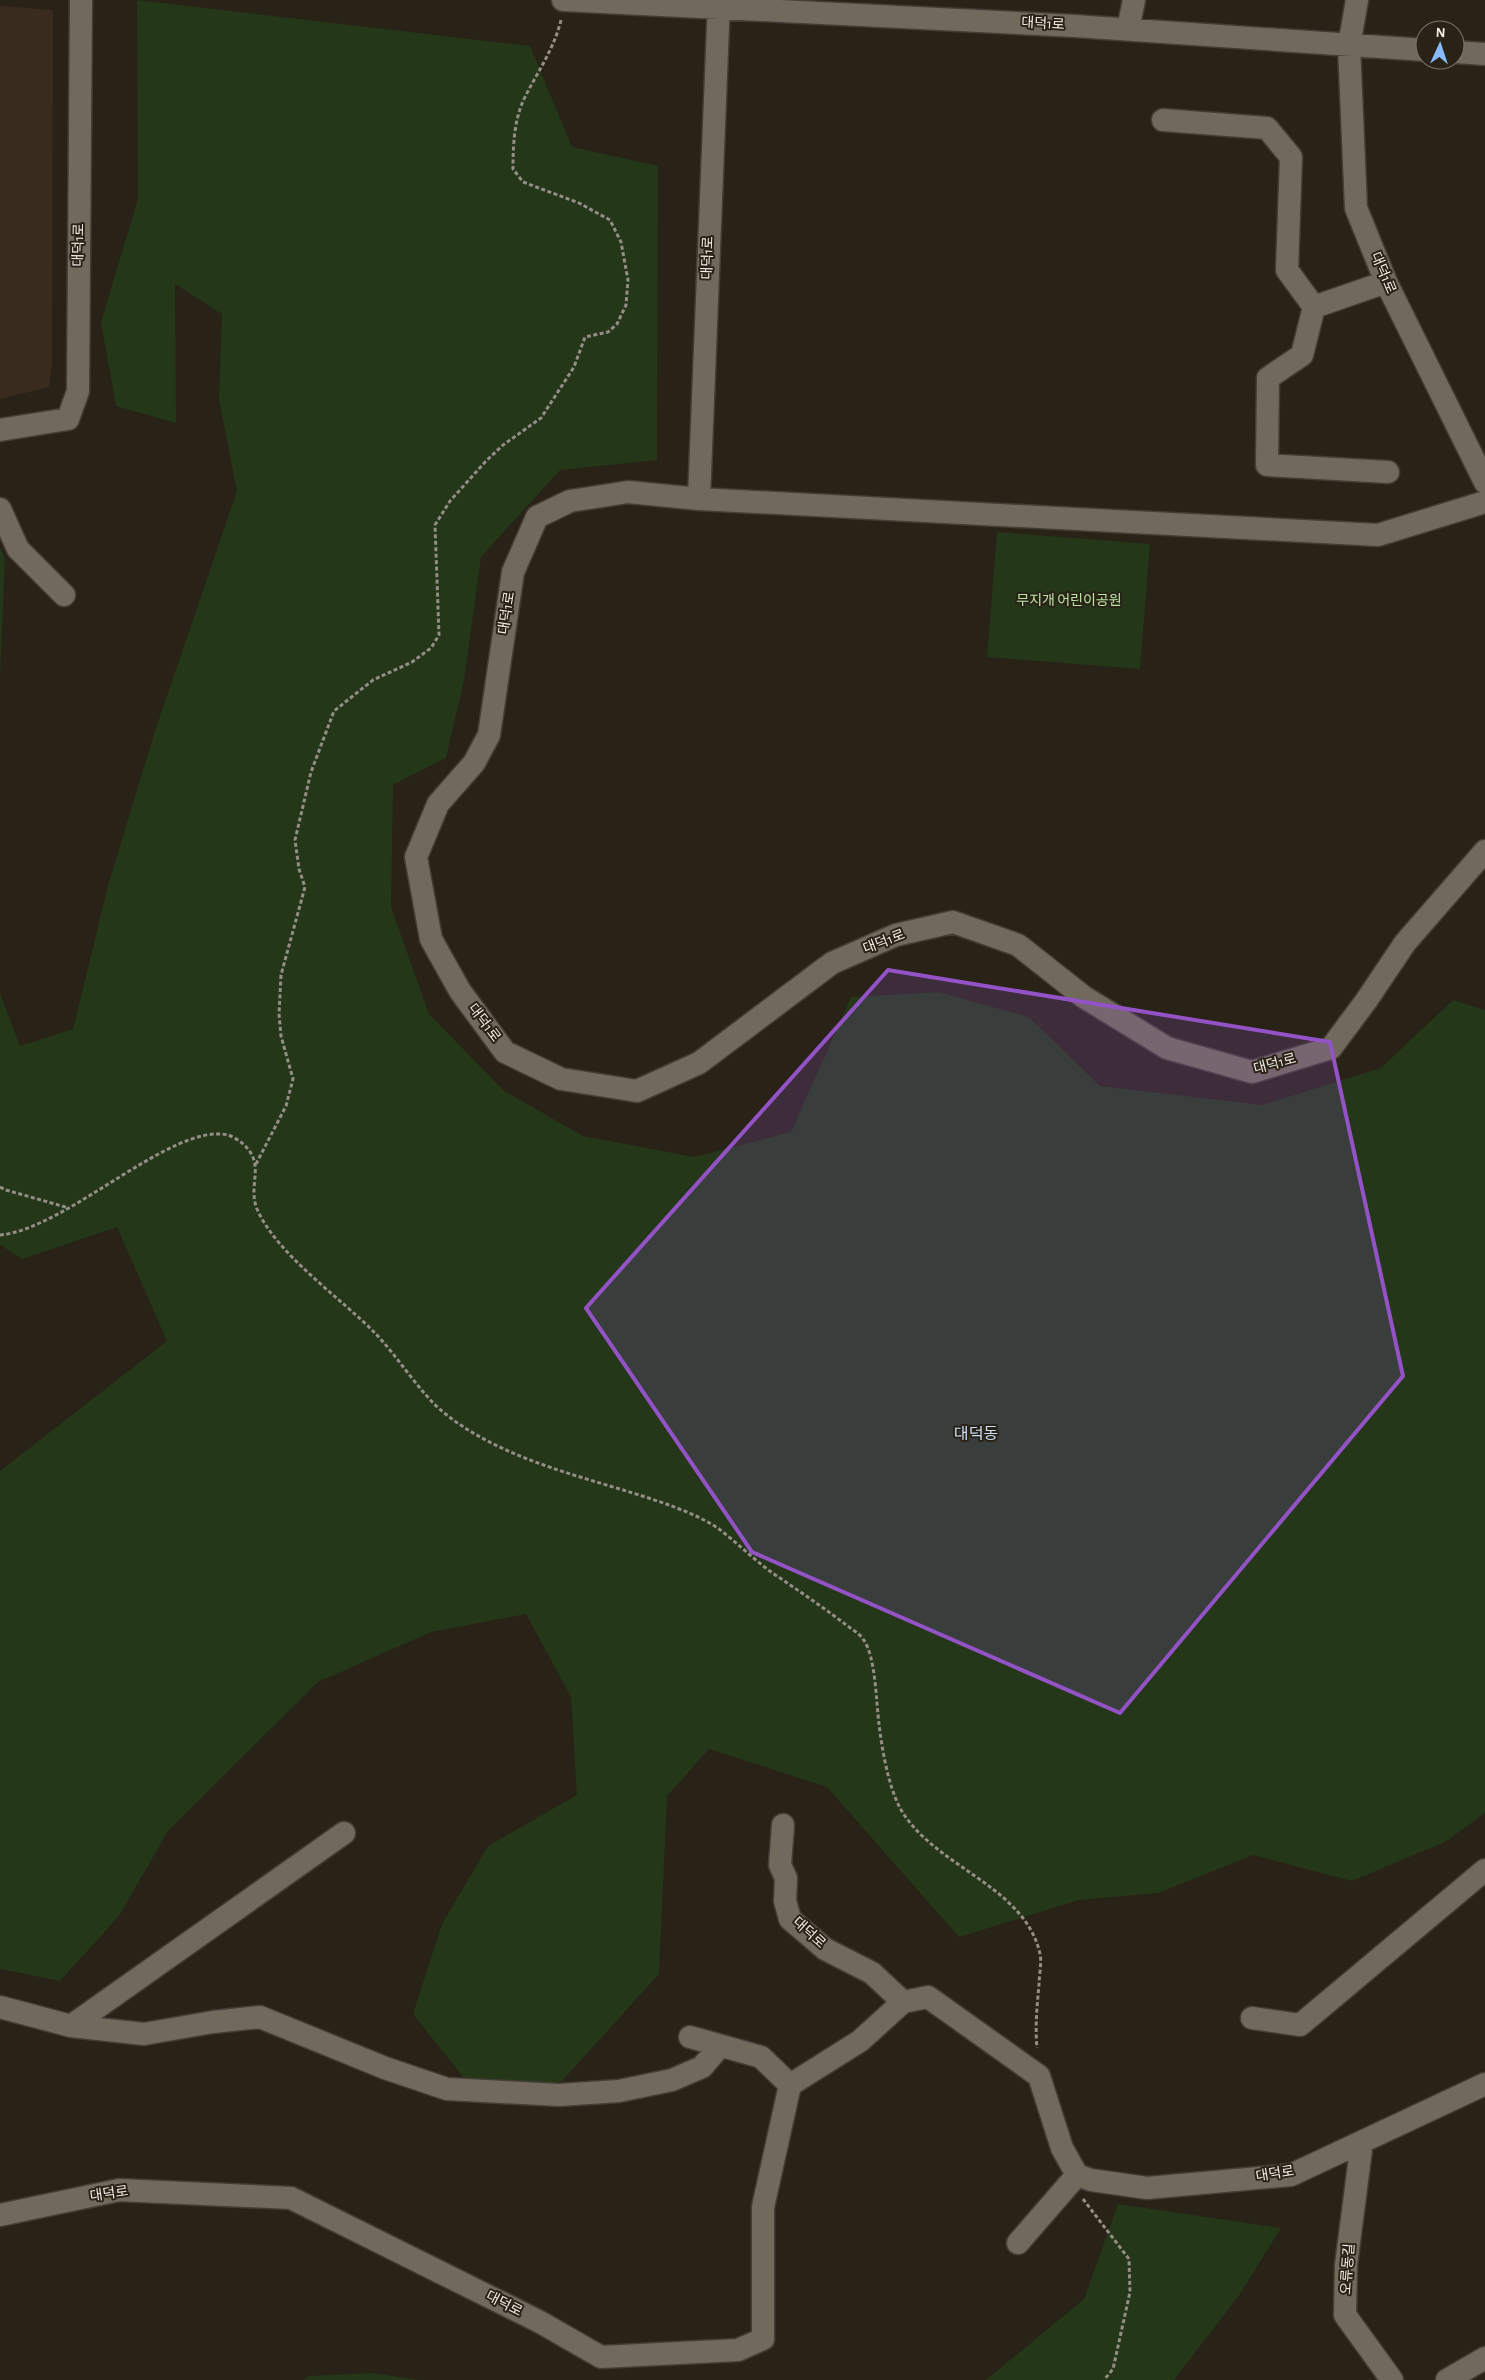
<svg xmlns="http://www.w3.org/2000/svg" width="1485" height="2380" viewBox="0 0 1485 2380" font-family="'Alegreya Sans','Noto Sans KR',sans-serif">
<rect width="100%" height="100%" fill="#292216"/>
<!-- education -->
<path fill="#392c1e" d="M0,6L53,10L52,366L49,387L0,399Z"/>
<!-- green -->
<path fill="#243719" d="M137,0L530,46L572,147L658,166L657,460L560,470L481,557L464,680L446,758L393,785L391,907L429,1014L503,1090L583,1136L694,1157L791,1132L851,997L939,992L1029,1017L1100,1086L1262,1105L1381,1068L1453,1000L1485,1010V1813L1445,1842L1352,1881L1253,1855L1158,1893L1079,1900L959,1937L827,1787L709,1749L667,1796L659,1974L562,2081L480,2098L413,2014L442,1924L488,1846L577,1795L571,1697L526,1614L431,1632L318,1682L168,1831L119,1916L60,1981L0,1969V1471L167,1341L117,1227L22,1259L0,1245V993L20,1046L73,1029L109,882L155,731L237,491L219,399L222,314L175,284L176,423L116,406L101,322L138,199Z
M997,532L1150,544L1140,669L987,657Z
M0,548L5,559L0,678Z
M1118,2204L1281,2228L1240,2294L1174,2380H986L1084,2299Z
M372,2373L419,2380H304L308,2376Z"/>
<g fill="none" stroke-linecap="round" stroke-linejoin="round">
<defs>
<path id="street" d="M563,0L1075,26L1425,50
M719,0L699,499L628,492L570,501L537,517L513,572L489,735L474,763L438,804L416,857L431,939L460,991L505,1052L561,1079L637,1091L699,1063L832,963L896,935L953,922L1018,945L1084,997L1167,1048L1252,1072L1331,1048L1366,1001L1405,943L1485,851
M1357,0L1349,46L1356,208L1386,282L1485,482
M1128,29L1134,0
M1455,52L1485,54
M1163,120L1267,128L1291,157L1287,270L1314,307
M1386,282L1314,307L1302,355L1268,378L1267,465L1388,472
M0,430L68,419L78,391L81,0
M699,499L1378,535L1485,502
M0,509L18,549L64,595
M783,1825L780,1865L786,1878L785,1901L790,1919L825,1949L872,1973L903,2002
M0,2007L71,2026L144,2034L213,2022L260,2017L385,2068L447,2089L559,2095L619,2091L672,2080L702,2067L720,2046
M1252,2018L1300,2025L1485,1870
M71,2026L344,1833
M690,2037L761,2057L790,2085
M1362,2142L1346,2265L1345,2315L1392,2380
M0,2215L119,2190L291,2198L540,2322L601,2357L738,2350L763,2339V2207L790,2085L860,2041L903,2002L928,1997L1039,2076L1062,2148L1077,2175L1091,2180L1147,2188L1291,2175L1485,2084
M1018,2243L1077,2175
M1447,2380L1485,2358"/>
</defs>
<!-- street casing -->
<use href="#street" stroke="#443d35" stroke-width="25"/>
<!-- path -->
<path stroke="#948e84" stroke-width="3" stroke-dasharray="4 2.5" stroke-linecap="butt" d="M256,1164L286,1106L293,1079L281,1036L279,1014L281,975L305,887L299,869L295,840L311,772L334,711L373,680L412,662L431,648L439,635L435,525L450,501L486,461L503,445L541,418L574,367L585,337L608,332L617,324L626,305L628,280L621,242L610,220L579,203L523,182L513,169C513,145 514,119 525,97C538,71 554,49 561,20
M0,1187L6,1190L69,1208
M0,1235C67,1229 172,1122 228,1135C232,1136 238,1140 242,1143C267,1164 247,1185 257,1209C277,1255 341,1298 376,1334C398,1357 420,1393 443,1412C507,1464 594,1478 669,1505C685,1511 705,1519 719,1529C740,1545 758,1564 780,1578C802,1593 824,1608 845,1624C850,1628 859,1633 863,1639C876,1656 876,1702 879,1724C882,1749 888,1785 900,1808C933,1867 1025,1885 1040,1954C1042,1963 1039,1975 1039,1985C1037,2006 1035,2027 1037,2048
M1083,2199L1129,2259L1130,2292L1113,2369L1104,2380"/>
<!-- street -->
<use href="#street" stroke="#71695b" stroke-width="22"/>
</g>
<!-- marked area -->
<path fill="#9353c7" fill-opacity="0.2" stroke="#9353c7" stroke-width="4" stroke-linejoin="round" d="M888,970L1330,1042L1403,1376L1120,1713L752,1552L586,1308Z"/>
<g text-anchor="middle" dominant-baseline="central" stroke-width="4" stroke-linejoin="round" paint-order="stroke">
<!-- street labels -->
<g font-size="14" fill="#f3eee6" stroke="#292216">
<text transform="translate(1043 24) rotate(3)">대덕1로</text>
<text transform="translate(79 245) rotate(-89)">대덕1로</text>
<text transform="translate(708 258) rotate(-88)">대덕1로</text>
<text transform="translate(1383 273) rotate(67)">대덕1로</text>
<text transform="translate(507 613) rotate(-81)">대덕1로</text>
<text transform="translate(884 942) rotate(-21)">대덕1로</text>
<text transform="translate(484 1023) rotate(53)">대덕1로</text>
<text transform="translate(1275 1064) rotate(-15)">대덕1로</text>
<text transform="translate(809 1933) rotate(42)">대덕로</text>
<text transform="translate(1275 2174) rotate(-9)">대덕로</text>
<text transform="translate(109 2194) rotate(-8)">대덕로</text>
<text transform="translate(1348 2269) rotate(-86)">오류동길</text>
<text transform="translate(504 2304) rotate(27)">대덕로</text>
</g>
<!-- park labels -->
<g font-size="14" fill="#b9e3a3" stroke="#292216">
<text x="1069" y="601">무지개 어린이공원</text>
</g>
<!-- quarter labels -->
<g font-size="16" fill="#cadef7" stroke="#292216">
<text x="976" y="1434">대덕동</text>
</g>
</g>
<!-- north arrow -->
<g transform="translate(1440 45) rotate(3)"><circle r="24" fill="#292216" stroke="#7a7469"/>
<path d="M0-4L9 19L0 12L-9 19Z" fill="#87bbfb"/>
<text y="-8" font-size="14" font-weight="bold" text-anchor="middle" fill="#f3eee6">N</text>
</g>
</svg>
